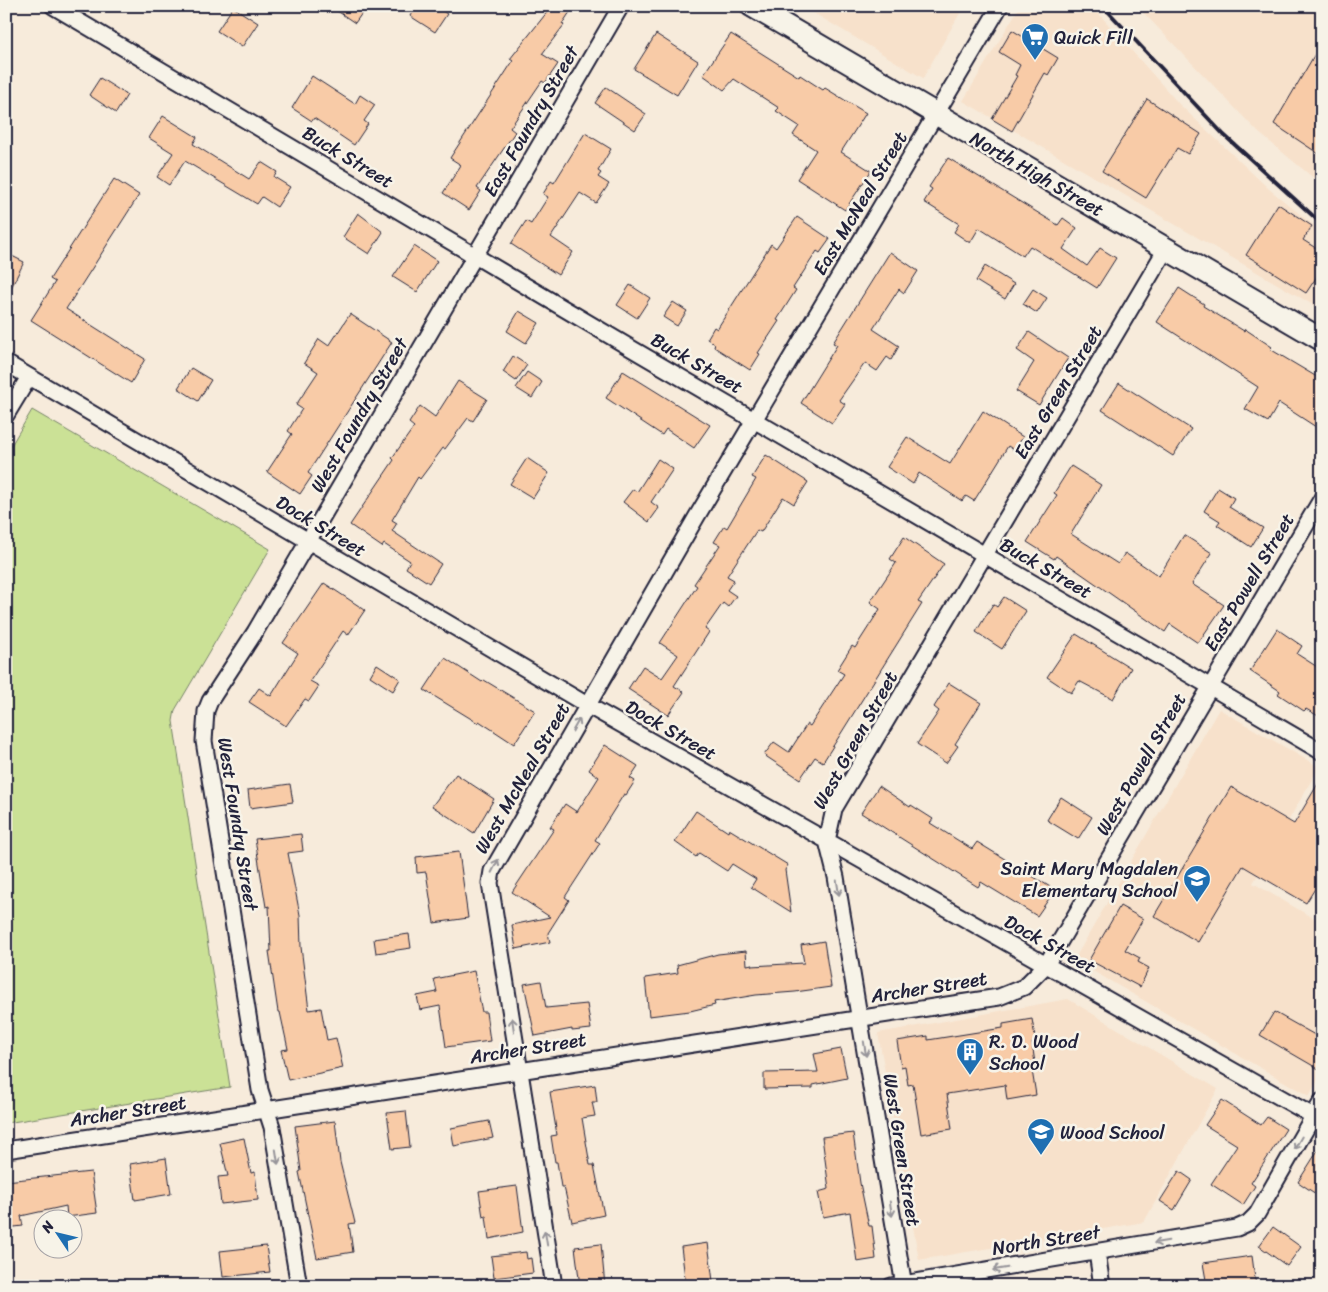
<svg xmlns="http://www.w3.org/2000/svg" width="1328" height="1292" viewBox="0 0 1328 1292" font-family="Sriracha,sans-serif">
<rect width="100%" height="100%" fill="#f7ebdb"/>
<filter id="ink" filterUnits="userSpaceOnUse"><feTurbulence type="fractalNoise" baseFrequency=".02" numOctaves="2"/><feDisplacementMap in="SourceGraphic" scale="10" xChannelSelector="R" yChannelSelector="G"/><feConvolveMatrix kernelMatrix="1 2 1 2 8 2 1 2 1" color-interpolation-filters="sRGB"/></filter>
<g filter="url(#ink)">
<!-- built -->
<path fill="#f7e1cb" d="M802,6H964L923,78Z
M1020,6H1092L1179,104L1269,189L1322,232V296L1315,306L963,101Z
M1137,6H1322V185L1258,132Z
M1219,709L1319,767L1253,883L1322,923V1073L1309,1096L1074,960Z
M1068,999L1218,1089L1144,1222L919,1260L878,1033Z"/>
<!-- green -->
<path fill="#cbe196" stroke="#768268" d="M32,410L270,549L175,710L173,721L230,1087L6,1123V454Z"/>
<!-- building -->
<path fill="#f8cba7" stroke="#22223b" d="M330,6H367L355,23Z
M416,6H435L447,14L435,32L410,16Z
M552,6H574L562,24L564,25L542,54L558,64L545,83L542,81L510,128L515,132L477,188L481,191L469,210L443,193L461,165L450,158L513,61L510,59Z
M233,7L258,23L242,47L217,31Z
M1012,30L1058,58L1048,75L1045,73L1012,131L992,119L1017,76L1015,75L1020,65L999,52Z
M656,34L698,61L677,95L634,69Z
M731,34L799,77L800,75L823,90L825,88L866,113L841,152L871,171L845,210L797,179L816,150L793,135L799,126L776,111L779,108L734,79L724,90L703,75Z
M1322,42V156L1274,124Z
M312,76L355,104L360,95L375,105L364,121L368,124L354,145L314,118L312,121L292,108Z
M100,78L127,95L116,113L89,95Z
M606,87L646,114L635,130L595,103Z
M1147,99L1201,134L1188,154L1177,148L1146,198L1102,171Z
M163,116L197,137L193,144L249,179L261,162L277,172L274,177L290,187L277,207L262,197L257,204L185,161L169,185L157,177L173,153L149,138Z
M585,133L611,149L598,171L601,173L598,177L609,184L596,203L580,193L551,237L573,252L558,275L511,244L526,221L531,224L548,197L543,194L551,181L554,183Z
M948,158L1058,225L1063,218L1077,228L1063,249L1087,266L1100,248L1116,258L1097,288L1030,246L1023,256L979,228L970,243L954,232L959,224L924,202L932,189L929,187Z
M114,179L139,195L66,309L145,359L131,383L31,320L55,282L50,279Z
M1278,204L1312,226L1303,240L1322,252V269L1306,293L1246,255Z
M358,213L383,232L369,254L343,237Z
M797,217L830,239L820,253L817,251L793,288L796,290L777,320L779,321L758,353L760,354L750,370L714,347L715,344L707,339L714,327L717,329L771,244L776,248Z
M414,246L437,261L417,292L393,277Z
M890,252L918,271L904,293L899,289L873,329L899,346L891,360L887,357L877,371L865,363L839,400L845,404L832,423L801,403L837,345L833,343Z
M6,253L24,262L6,298Z
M985,266L1014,284L1005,299L976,281Z
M630,285L650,298L637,318L617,305Z
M1179,288L1204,304L1203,306L1244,331L1245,329L1272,347L1270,349L1322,380V418L1316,427L1279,403L1268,422L1245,409L1258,387L1157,322Z
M1033,289L1047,298L1037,313L1023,304Z
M673,302L687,311L677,326L663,317Z
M519,311L539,323L526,343L507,331Z
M350,314L392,342L308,473L312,476L300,494L267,472L292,434L288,431L302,409L296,405L318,372L304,363L319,339L329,346Z
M1029,332L1068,358L1039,405L1016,391L1034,362L1017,350Z
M513,356L527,365L516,381L503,372Z
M191,368L211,380L198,401L178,388Z
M623,371L710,425L694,448L666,429L662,435L606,398Z
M527,372L542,382L532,398L516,388Z
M458,381L487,399L473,421L468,418L445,449L443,448L420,479L418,477L392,520L397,523L392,531L441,564L429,583L406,568L410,561L384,544L382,547L350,525L394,460L392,458L414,427L409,423L420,406L435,417Z
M1119,383L1191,429L1173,456L1102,410Z
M983,411L1023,437L1014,450L1008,446L974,501L966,496L962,501L919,473L913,484L887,467L907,437L950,464Z
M766,455L808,482L794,504L783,497L761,532L757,530L727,576L734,580L727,590L736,596L728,607L723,603L705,629L709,632L674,686L684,692L668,715L628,689L643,666L662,678L678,655L660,643L697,586L694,584L720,545L714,542L724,526L727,528L756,479L752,477Z
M527,458L549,473L533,498L510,484Z
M658,459L673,469L651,502L659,508L649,522L623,502L633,489L637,492Z
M1071,466L1101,485L1071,534L1118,564L1125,553L1159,576L1184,535L1212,553L1192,584L1224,605L1198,643L1170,624L1165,632L1056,556L1054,559L1027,542L1057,495L1054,493Z
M1218,488L1234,498L1229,507L1263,528L1251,547L1217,525L1220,521L1204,511Z
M904,537L944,564L918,602L922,604L835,743L823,762L815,757L800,779L764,755L774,742L789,752L807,724L810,726L844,674L837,670L852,646L855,648L880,609L870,602L896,563L890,559Z
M324,583L365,610L348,635L343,631L310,681L319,686L309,701L305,699L286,726L249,702L259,688L271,696L298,653L283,643Z
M1004,597L1026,611L1002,649L976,632L993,604L997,607Z
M1277,629L1302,646L1297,654L1322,670V718L1306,709L1304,711L1278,694L1280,691L1250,671Z
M1076,634L1131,668L1113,699L1079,681L1071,693L1047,677Z
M445,658L482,682L484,680L535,711L514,744L479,721L478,723L424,690Z
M377,664L400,679L393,691L370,676Z
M949,683L981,703L955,744L958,746L946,763L917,744L939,711L934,707Z
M605,745L638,766L630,778L635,781L626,795L624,794L595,840L600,843L565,897L569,900L548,933L550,942L516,949L512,925L550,917L512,892L554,829L550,827L565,804L577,812L599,777L589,770Z
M456,774L494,799L474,833L432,806Z
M1322,777V867L1316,876L1321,879L1306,903L1243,866L1198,942L1154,916L1231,787L1294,824Z
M290,784L293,802L250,808L248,790Z
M879,786L910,807L911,805L933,819L930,823L972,849L977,842L1055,890L1037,916L981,882L978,887L861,813Z
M1061,797L1092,817L1078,839L1047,820Z
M696,811L728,832L729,829L788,865L785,870L791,912L751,887L756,879L732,864L727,871L699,853L696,857L675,842Z
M301,834L303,851L288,853L300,915L301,947L309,1010L321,1008L327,1040L336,1038L343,1068L288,1080L281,1050L288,1049L280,1012H278L269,951H271L269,906L266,907L255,839Z
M459,852L468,918L434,923L426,872L417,873L416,857Z
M1120,906L1143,919L1125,950L1140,958L1138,962L1149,968L1140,987L1089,960Z
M409,934L411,948L376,953L374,939Z
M824,941L831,987L795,992L756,995L714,1002L715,1005L690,1011L649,1016L645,978L678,973L677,965L718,954L746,951L747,965L752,964V966L804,963L801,945Z
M474,971L482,1012H486L490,1041L446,1047L440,1006L420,1010L417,996L437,992L434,979Z
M541,981L546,1008L587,1004L591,1029L572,1031V1029L535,1036L524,984Z
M1274,1012L1322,1039V1071L1260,1035Z
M1032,1019L1036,1043H1032L1035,1063L1031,1064L1036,1095L1007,1100L1005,1085L947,1094L952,1129L921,1134L913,1084L908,1085L905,1066L901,1067L897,1041L928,1036V1040L1003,1028V1024Z
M841,1049L847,1078L813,1085V1088L764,1089V1073L818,1072L814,1054Z
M595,1085L597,1102H592L595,1116L582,1118L590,1165H594L604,1215L572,1222L564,1187H561L557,1162H555L551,1136L557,1135L550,1092Z
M1222,1100L1261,1125L1267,1117L1286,1129L1251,1183L1255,1186L1243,1205L1211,1184L1237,1145L1205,1125Z
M406,1111L410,1147L392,1149L387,1113Z
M335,1121L340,1162L355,1223L349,1224L353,1252L317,1258L299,1172L301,1171L295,1126Z
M489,1121L493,1138L454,1146L451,1128Z
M853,1133L860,1183L869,1226H872L876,1259L857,1262L850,1212L823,1217L818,1192L829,1189L822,1137Z
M244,1138L251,1173L255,1172L258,1200L221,1204L218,1177L228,1176L220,1143Z
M1322,1144V1198L1298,1182Z
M166,1158L171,1194L135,1200L130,1164Z
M1179,1171L1192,1180L1174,1210L1160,1201Z
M91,1172L97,1213L67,1217L66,1206L21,1216L23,1226L6,1228V1181Z
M517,1186L523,1232L489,1239L486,1216L483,1217L479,1191Z
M1273,1227L1301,1247L1287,1266L1259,1246Z
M708,1243L713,1281L686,1285L681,1247Z
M601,1244L605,1286H580L575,1247Z
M266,1246L270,1272L223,1277L220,1251Z
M526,1252L527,1259L531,1258L533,1273L494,1278L491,1256Z
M1252,1256L1256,1286H1207L1203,1263Z"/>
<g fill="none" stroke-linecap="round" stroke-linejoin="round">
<defs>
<path id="street" d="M53,6L634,350L1322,752
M6,363L587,705L1322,1121
M6,415L29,377
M6,1150L999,997L1024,987L1046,965L1322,498
M1097,1252L1102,1286
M299,1286L272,1127L260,1090L204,741L206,711L210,701L255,632L621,6
M554,1286L490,883L492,871L697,516L1000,6
M891,1286L1237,1228L1248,1223L1257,1214L1322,1101
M904,1286L836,877L827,841L834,809L1166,249"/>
<path id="secondary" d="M752,6L1322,340"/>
</defs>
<!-- street casing -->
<use href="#street" stroke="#22223b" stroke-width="19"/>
<!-- secondary casing -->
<use href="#secondary" stroke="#22223b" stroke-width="25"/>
<!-- street -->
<use href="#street" stroke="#f7f3e8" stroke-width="15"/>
<!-- secondary -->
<use href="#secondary" stroke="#f7f3e8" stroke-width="21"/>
<!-- rail -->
<path stroke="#22223b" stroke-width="4" d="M1103,6L1224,135L1322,224"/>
</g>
<!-- one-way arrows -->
<defs><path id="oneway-shaft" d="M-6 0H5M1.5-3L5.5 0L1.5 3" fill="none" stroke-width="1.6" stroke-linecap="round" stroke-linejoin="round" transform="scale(1.25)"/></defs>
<g stroke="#97959a">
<use href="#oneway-shaft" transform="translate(576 725) rotate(-60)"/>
<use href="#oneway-shaft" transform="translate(495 866) rotate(-63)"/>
<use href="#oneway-shaft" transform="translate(838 888) rotate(81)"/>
<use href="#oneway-shaft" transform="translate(513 1025) rotate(-99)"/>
<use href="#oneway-shaft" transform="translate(865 1049) rotate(81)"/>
<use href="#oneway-shaft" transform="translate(1298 1143) rotate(120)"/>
<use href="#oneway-shaft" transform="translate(277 1157) rotate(81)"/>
<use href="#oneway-shaft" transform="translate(891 1209) rotate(81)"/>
<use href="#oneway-shaft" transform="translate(546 1238) rotate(-99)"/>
<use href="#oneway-shaft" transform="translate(1161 1242) rotate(170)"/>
<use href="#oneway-shaft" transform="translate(1000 1269) rotate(171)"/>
</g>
</g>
<!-- icons -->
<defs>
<symbol id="supermarket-pin" viewBox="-11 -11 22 30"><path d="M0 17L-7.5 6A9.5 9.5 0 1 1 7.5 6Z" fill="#1f6fb2" stroke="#f7f3e8"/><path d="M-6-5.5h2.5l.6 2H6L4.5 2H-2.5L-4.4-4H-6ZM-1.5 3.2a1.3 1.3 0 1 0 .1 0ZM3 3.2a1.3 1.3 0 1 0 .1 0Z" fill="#fff"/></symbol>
<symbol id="school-pin" viewBox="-11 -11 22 30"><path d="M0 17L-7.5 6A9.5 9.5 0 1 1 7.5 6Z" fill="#1f6fb2" stroke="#f7f3e8"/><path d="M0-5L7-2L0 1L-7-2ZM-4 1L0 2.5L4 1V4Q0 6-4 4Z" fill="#fff"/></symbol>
<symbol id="building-pin" viewBox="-11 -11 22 30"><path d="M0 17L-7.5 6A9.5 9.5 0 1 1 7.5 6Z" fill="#1f6fb2" stroke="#f7f3e8"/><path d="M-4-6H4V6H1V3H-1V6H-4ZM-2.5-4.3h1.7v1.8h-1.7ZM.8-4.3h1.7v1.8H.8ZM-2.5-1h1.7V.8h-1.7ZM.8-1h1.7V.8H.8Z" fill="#fff"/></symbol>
</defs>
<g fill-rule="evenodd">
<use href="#supermarket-pin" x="1019" y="21" width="32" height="43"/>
<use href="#school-pin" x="1181" y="863" width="32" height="43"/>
<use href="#building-pin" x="954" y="1036" width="32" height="43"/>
<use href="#school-pin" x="1025" y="1116" width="32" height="43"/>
</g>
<g text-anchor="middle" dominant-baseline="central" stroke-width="5" stroke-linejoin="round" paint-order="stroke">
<!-- poi labels -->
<g font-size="19" fill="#22223b" stroke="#f7f3e8" text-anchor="start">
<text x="1054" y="37">Quick Fill</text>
<text x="1178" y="868" text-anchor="end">Saint Mary Magdalen<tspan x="1178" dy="22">Elementary School</tspan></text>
<text x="989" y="1041">R. D. Wood<tspan x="989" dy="22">School</tspan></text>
<text x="1060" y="1132">Wood School</text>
</g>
<!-- street labels -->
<g font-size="19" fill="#22223b" stroke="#f7f3e8">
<text transform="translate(531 121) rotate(-60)">East Foundry Street</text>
<text transform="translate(348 157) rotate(31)">Buck Street</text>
<text transform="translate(1037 174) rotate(30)">North High Street</text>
<text transform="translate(860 203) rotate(-59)">East McNeal Street</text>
<text transform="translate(697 363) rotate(30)">Buck Street</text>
<text transform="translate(1058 392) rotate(-59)">East Green Street</text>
<text transform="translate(359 415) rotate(-60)">West Foundry Street</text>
<text transform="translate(321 526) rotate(31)">Dock Street</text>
<text transform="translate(1046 568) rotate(30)">Buck Street</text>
<text transform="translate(1249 582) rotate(-59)">East Powell Street</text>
<text transform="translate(671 730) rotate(30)">Dock Street</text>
<text transform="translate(855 740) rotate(-61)">West Green Street</text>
<text transform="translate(1141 764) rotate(-60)">West Powell Street</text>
<text transform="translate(522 778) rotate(-60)">West McNeal Street</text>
<text transform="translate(238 824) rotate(81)">West Foundry Street</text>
<text transform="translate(1050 944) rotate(29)">Dock Street</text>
<text transform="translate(929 987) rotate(-9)">Archer Street</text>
<text transform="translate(528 1048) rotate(-9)">Archer Street</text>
<text transform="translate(128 1111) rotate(-9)">Archer Street</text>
<text transform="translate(902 1150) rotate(81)">West Green Street</text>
<text transform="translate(1046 1240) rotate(-9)">North Street</text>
</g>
</g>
<!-- margin -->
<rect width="1328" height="1292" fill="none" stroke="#f7f3e8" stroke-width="25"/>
<rect x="12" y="12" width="1303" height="1267" fill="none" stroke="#22223b" stroke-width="2" filter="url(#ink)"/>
<!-- north arrow -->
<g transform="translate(58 1234) rotate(305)"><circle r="24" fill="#f7f3e8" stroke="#a29fa3"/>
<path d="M0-4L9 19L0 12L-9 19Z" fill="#1f6fb2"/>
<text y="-8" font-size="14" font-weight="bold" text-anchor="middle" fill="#22223b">N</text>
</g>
</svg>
